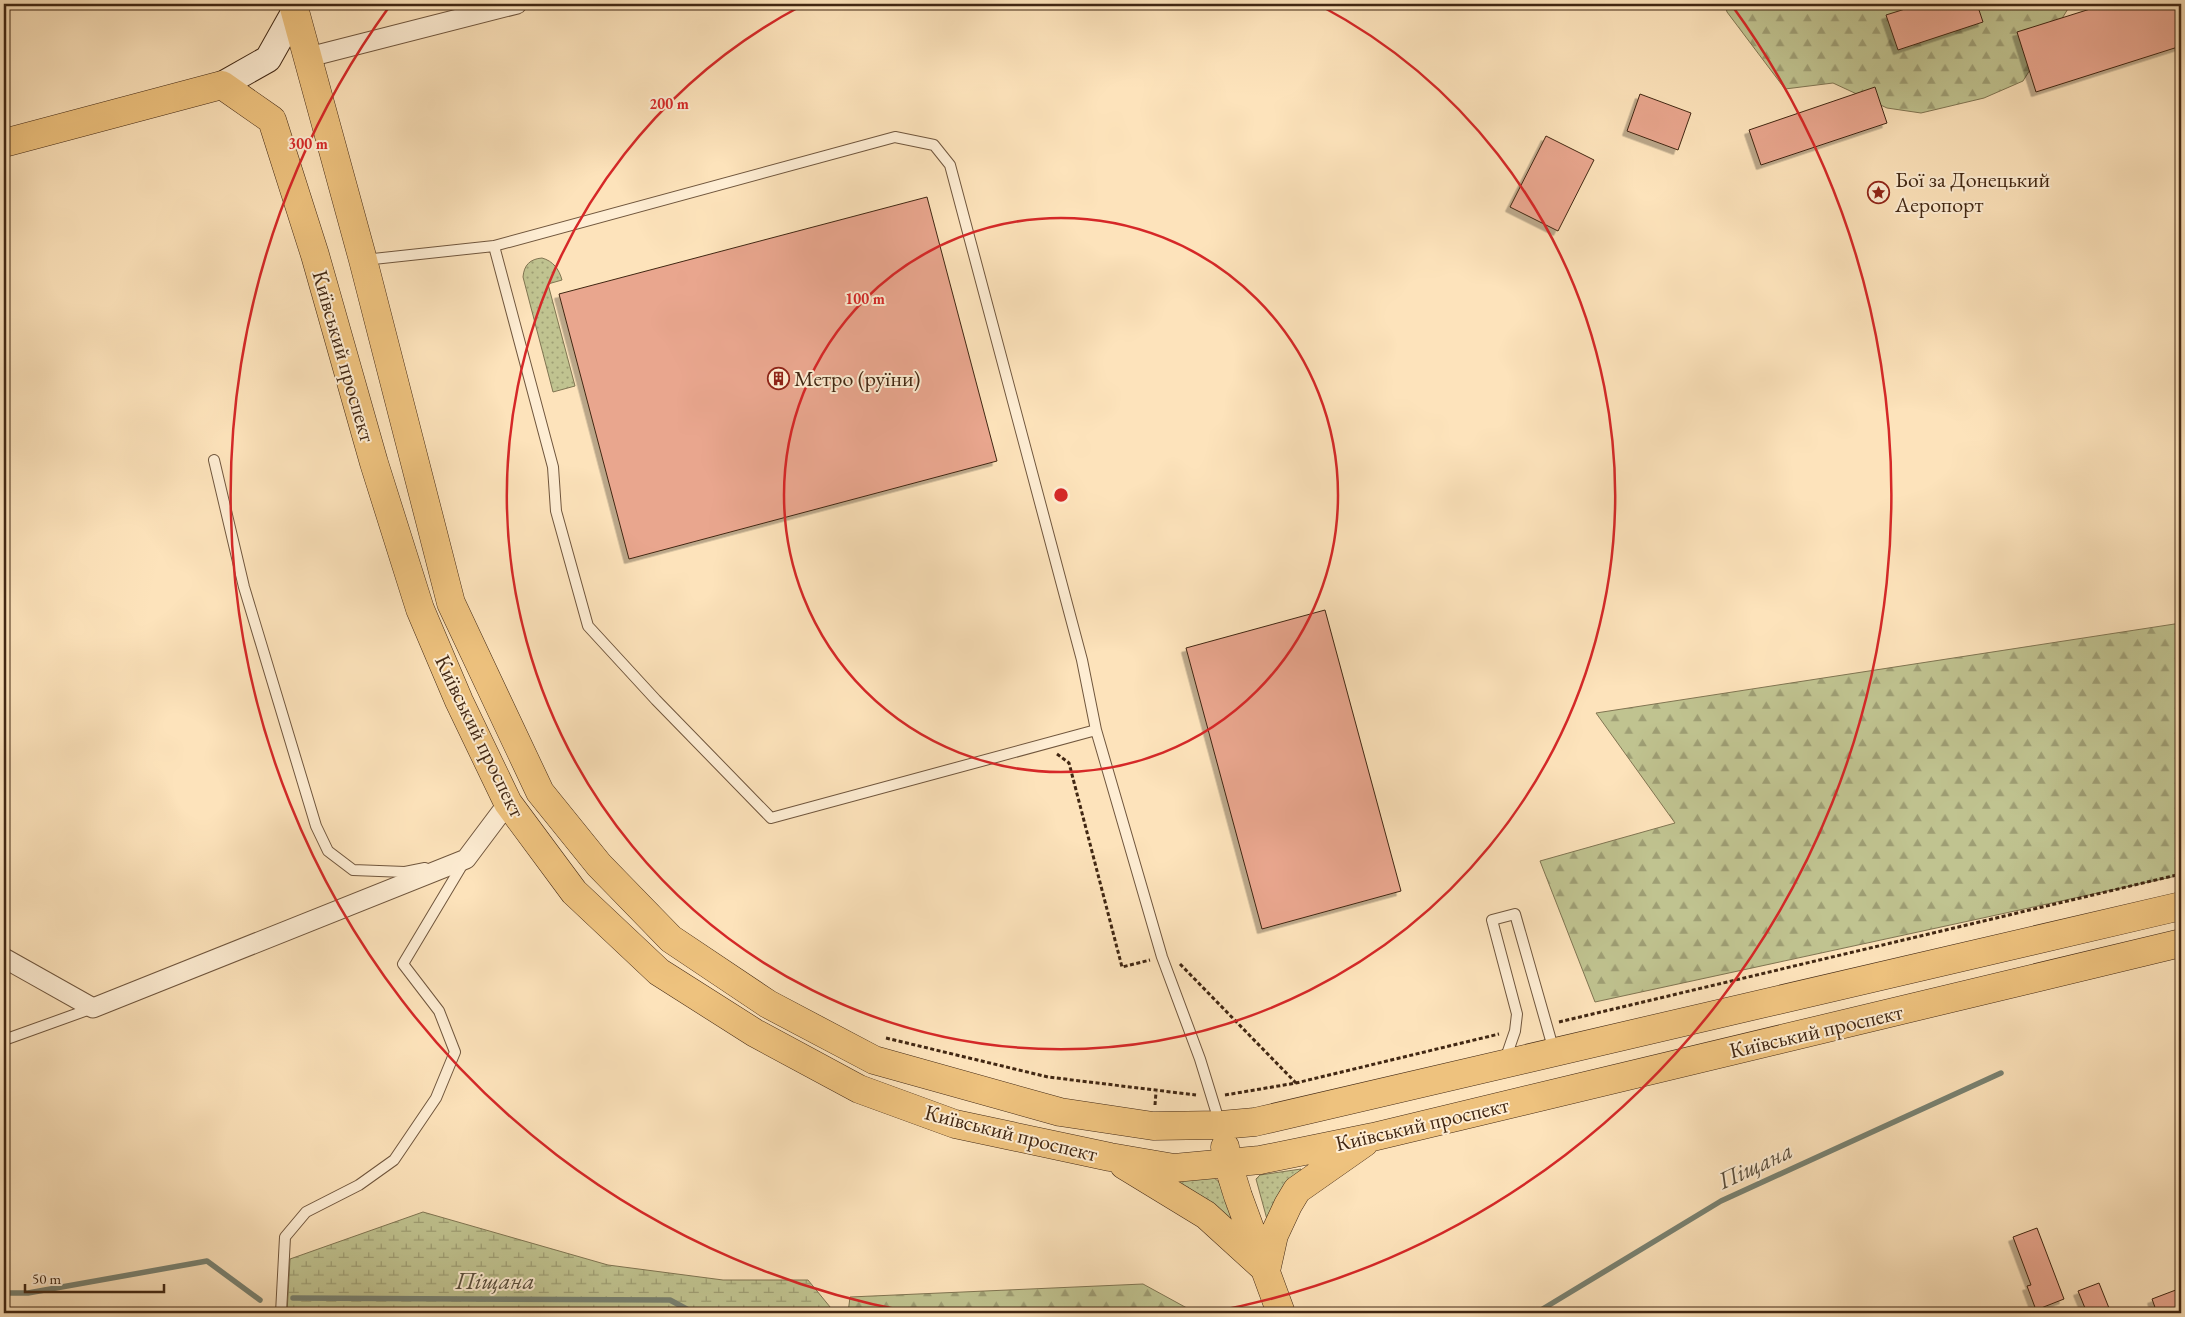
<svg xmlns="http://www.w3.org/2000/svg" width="2185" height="1317" viewBox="0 0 2185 1317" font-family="'EB Garamond',serif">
<defs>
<pattern id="grass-dots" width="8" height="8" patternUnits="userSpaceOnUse" patternTransform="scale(1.25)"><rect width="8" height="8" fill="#c0c390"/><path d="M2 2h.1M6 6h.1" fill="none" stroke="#9e9e74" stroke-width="1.8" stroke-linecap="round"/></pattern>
<pattern id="forest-firs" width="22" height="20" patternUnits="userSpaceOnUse" patternTransform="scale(1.25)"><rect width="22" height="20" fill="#c0c390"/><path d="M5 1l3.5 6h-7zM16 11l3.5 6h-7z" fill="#9e9e74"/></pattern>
<pattern id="wetland-marsh" width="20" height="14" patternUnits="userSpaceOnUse" patternTransform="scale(1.25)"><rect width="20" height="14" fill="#c0c390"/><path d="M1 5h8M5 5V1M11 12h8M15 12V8" fill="none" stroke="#9e9e74"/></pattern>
<filter id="shadow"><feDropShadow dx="-4.5" dy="4.5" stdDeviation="0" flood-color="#0004"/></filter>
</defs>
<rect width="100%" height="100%" fill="#fde3bb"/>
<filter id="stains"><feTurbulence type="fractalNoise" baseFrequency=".004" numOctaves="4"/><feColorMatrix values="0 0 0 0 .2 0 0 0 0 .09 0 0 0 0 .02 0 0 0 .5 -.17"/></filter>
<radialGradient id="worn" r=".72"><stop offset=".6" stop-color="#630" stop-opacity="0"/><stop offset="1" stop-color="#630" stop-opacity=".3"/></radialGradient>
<!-- grass -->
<path fill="url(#grass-dots)" stroke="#807552" d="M542,258C553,261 559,269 562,280L548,284L575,386L553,392L523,277C524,265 530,259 542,258Z
M1301,1169L1268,1223L1256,1179L1260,1175Z
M1213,1177L1219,1182L1239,1230L1166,1179Z"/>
<!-- forest -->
<path fill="url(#forest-firs)" stroke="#807552" d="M1725,4H2071L2023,81L1984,98L1921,113L1887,108L1833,83L1785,89L1727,12Z
M2181,623V875L1595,1002L1540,861L1675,823L1596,713Z
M1143,1284L1196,1313H848L850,1297Z"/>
<!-- wetland -->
<path fill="url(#wetland-marsh)" stroke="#807552" d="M423,1212L608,1265L723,1280H808L835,1313H287L290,1259Z"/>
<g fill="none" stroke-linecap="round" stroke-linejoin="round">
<!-- stream -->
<path stroke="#798272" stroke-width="5.5" d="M4,1293H28L207,1261L260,1300
M293,1298L670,1300L694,1313
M1536,1313L1721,1201L2001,1073"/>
</g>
<!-- building -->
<path fill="#e9a68e" stroke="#412713" filter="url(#shadow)" d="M1921,4H1977L1983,22L1898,50L1886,15Z
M2106,4H2181V46L2036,92L2017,32Z
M1875,87L1887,123L1761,165L1749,130Z
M1640,94L1691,113L1678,150L1627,131Z
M1546,136L1594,160L1558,231L1510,207Z
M927,197L997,461L629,559L559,294Z
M1325,610L1401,891L1262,929L1186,648Z
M2037,1228L2064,1299L2036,1310L2027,1286L2031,1285L2013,1237Z
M2099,1283L2111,1313H2087L2078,1291Z
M2181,1288V1313H2157L2152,1299Z"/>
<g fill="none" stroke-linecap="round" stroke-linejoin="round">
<defs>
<path id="lane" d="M494,246L553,467L556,511L588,626L656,700L771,818L1096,730L1162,957L1200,1059L1220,1124
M364,260L494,246L895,137L934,145L950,165L1082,660L1096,730
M214,460L244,587L316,826L328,851L353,870L405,872L425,868
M4,1040L93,1008
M1505,1060L1515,1031L1517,1014L1492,920L1515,914L1554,1051
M281,1313L285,1237L306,1212L359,1185L394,1160L436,1098L455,1052L439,1011L403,964L464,862"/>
<path id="street" d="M309,57L517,4
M4,958L93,1008L466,859L508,803"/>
<path id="secondary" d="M222,85L268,59L295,11"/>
<path id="primary" d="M293,4L363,260L451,603L540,792L599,865L671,939L768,1004L874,1060L1060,1112L1153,1126L1221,1125L1255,1122L2181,906
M4,143L222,85L272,120L315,255L374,463L420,609L459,701L508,803L574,892L659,972L755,1033L859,1089L955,1124L1110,1157L1174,1168L1260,1160L1373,1137L2181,943
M1225,1147L1228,1164L1238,1196L1281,1313
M1124,1165L1206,1215L1262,1266
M1266,1271L1274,1235L1288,1205L1297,1190L1364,1143"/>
</defs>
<!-- lane casing -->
<use href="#lane" stroke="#70563d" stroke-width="12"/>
<!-- street casing -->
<use href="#street" stroke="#70563d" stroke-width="21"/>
<!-- secondary casing -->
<use href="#secondary" stroke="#412713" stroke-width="28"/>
<!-- primary casing -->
<use href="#primary" stroke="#412713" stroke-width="29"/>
<!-- path -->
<path stroke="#412713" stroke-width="3" stroke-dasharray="4 2.5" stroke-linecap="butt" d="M1057,754L1069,763L1122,967L1150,960
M1180,964L1296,1083
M1559,1022L2181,874
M886,1038L1048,1077L1196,1095
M1225,1095L1296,1083L1499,1034
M1155,1105L1156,1092"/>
<!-- lane -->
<use href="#lane" stroke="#feedd3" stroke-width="10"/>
<!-- street -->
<use href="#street" stroke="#feedd3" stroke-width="19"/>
<!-- secondary -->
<use href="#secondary" stroke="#feedd3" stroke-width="26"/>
<!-- primary -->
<use href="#primary" stroke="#eec27e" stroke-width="28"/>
</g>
<!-- distance rings -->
<g fill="none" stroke="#d62828" stroke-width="2.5">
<circle cx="1061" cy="495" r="277"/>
<path d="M1321 6A554 554 0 1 1 801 6"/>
<path d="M910 1312A831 831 0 0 1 389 7M1733 7A831 831 0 0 1 1212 1312"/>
</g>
<!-- icons -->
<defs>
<symbol id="sight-ring" viewBox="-11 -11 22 22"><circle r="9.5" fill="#feedd3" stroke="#8f2418" stroke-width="1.5"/><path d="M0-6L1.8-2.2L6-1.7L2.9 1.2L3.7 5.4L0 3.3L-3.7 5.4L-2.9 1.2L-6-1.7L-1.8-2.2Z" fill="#8f2418"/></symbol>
<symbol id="building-ring" viewBox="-11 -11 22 22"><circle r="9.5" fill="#feedd3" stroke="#8f2418" stroke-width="1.5"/><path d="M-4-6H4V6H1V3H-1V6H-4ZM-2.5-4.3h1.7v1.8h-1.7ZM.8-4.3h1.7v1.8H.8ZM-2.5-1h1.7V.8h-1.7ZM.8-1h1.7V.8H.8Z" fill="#8f2418"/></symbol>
</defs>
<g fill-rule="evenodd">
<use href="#sight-ring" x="1866" y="180" width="25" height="25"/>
<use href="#building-ring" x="766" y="366" width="25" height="25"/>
</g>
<g text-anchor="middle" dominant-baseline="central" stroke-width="4" stroke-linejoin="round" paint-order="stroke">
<!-- poi labels -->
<g font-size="22" fill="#412713" stroke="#feedd3" text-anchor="start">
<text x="1895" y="179">Бої за Донецький<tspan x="1895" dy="25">Аеропорт</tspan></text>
<text x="794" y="378">Метро (руїни)</text>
</g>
<!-- street labels -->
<g font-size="22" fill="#412713" stroke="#feedd3">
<text transform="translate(344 356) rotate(74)">Київський проспект</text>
<text transform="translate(480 736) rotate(64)">Київський проспект</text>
<text transform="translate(1816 1031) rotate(-13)">Київський проспект</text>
<text transform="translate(1422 1124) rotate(-13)">Київський проспект</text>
<text transform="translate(1011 1133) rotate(14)">Київський проспект</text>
</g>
<!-- water labels -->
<g font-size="24" font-style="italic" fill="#584d3b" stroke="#feedd3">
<text transform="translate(1755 1165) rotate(-25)">Піщана</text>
<text x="495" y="1280">Піщана</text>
</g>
</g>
<circle cx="1061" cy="495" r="8" fill="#d62828" stroke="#feedd3" stroke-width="2.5"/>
<g font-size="15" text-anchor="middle" font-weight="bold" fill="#d62828" stroke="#feedd3" stroke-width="4" stroke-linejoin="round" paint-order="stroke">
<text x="669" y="109">200 m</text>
<text x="308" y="149">300 m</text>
<text x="865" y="304">100 m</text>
</g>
<!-- margin -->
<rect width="2185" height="1317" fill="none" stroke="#fde3bb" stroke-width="20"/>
<rect x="5" y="5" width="2175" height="1307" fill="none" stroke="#412713" stroke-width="2.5"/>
<rect x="10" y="10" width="2165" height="1297" fill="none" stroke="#412713"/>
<!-- scale -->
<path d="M25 1284v8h139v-8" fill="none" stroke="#412713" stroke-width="2.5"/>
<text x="32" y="1284" font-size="15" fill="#412713" stroke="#feedd3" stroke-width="4" paint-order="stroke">50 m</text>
<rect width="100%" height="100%" filter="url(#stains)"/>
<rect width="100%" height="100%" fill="url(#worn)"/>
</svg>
